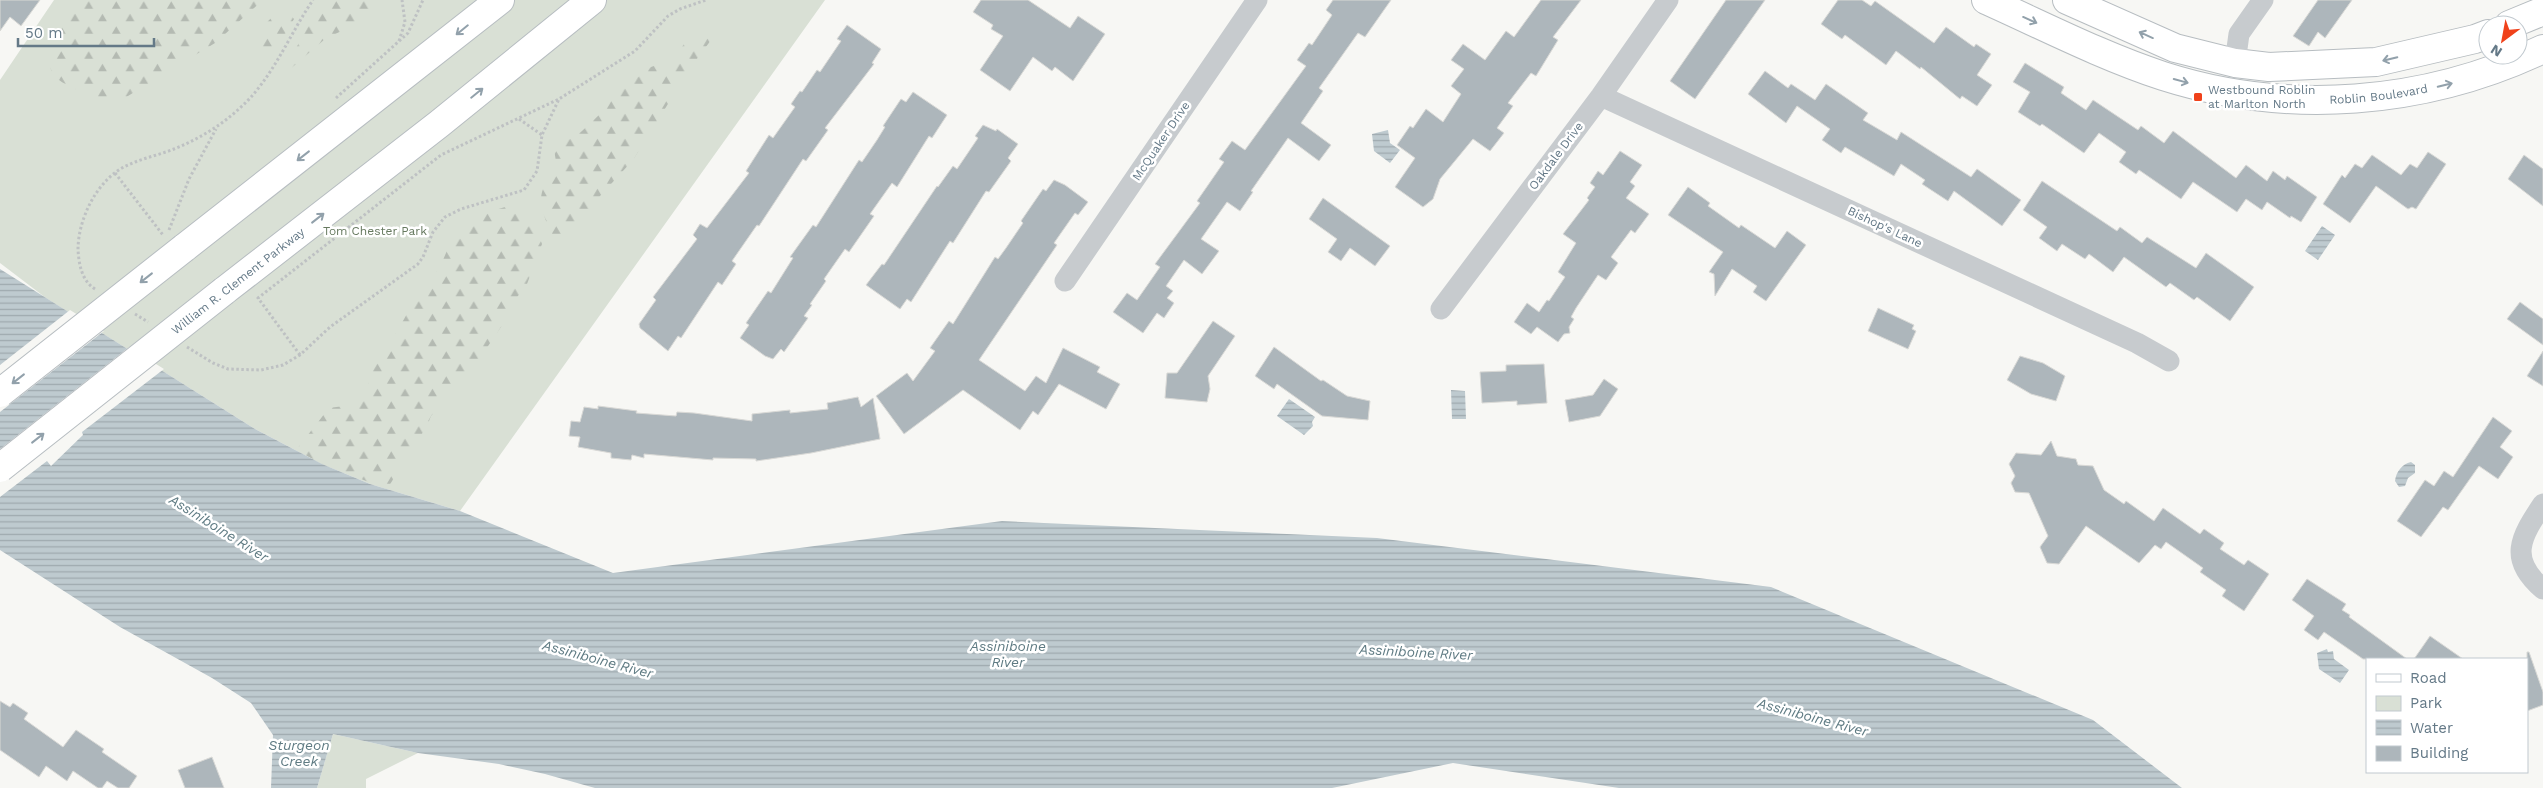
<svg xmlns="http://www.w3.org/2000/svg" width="2543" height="788" viewBox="0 0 2543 788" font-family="'Work Sans',sans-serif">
<defs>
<pattern id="forest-firs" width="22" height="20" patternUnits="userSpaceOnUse" patternTransform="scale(1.25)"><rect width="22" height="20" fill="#d9e0d5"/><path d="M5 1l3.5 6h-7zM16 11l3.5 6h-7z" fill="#b4bab2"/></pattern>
<pattern id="water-rules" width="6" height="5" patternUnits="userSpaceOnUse" patternTransform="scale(1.25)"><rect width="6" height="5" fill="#becacf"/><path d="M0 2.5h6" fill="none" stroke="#9ea9ae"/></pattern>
</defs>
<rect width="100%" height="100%" fill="#f7f7f4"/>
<!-- green -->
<path fill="#d9e0d5" d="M54,0H825L460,511L370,484L322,464L255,429L46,298L0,263V80Z
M333,734L418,753L366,779V788H317Z"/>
<!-- forest -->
<path fill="url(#forest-firs)" d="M75,0H263L215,43L123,99C106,102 94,95 78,90C20,68 67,34 75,0Z
M323,0H376V5L368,18L325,39L288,71L286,66Z
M286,10L294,19C284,35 275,56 259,67C259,39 257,21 286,10Z
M710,28L717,32L691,67L633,160L600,196L577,231L553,237C549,227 540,210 541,199C543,173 564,179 552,144L558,140L571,139L582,131L599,115L603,106L621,90L651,67L674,59L684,44Z
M515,204C531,213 536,227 542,244L527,284L512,304L503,324L484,352L431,416L427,426L387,489L322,464L296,450L329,408L359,404L366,399L369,379L375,365L386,351L412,305L440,267L455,232L492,211Z"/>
<!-- water -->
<path fill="url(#water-rules)" d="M1388,130L1390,143L1400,150L1390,163L1374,151L1372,134Z
M2322,226L2335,235L2318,260L2305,251Z
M0,269L255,429L322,464L370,484L460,511L613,573L1002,521L1377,538L1771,587L2093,720L2182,788H1619L1453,763L1332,788H595L545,774L499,764L418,753L333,734L317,788H271L273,735L251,703L212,678L120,627L0,550Z
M1451,390L1465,391L1466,419H1452Z
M1289,399L1315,417L1312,422L1313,426L1304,435L1277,416Z
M2411,462L2415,465V473L2408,478L2405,486L2399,487L2395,481C2396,472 2402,464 2411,462Z
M2327,649L2328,652L2333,651L2334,659L2349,670L2340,683L2319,669L2317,653Z"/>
<!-- pier -->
<path fill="#f7f7f4" d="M70,310L104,331L0,412V365Z
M129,347L164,369L82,432L83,435L51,466L47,461L0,497V449Z"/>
<!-- building -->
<path fill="#adb6bb" stroke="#d9d9d6" d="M0,0H40L21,26L10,17L0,31Z
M981,0H1028L1070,28L1078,16L1105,34L1073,81L1055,67L1052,71L1033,57L1010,91L980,70L1003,36L991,29L993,25L973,12Z
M1333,0H1391L1365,37L1358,33L1319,88L1323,91L1301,123L1331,145L1319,161L1288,138L1251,191L1253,192L1240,211L1227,202L1201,239L1219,251L1202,274L1184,260L1166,286L1173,291L1167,298L1174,303L1164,318L1157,313L1143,333L1113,312L1127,293L1137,300L1160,267L1155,264L1200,203L1197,201L1224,162L1219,159L1232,141L1245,150L1306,66L1297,60L1309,43L1312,45L1332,15L1326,10Z
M1541,0H1581L1553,37L1558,40L1536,76L1531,73L1508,103L1513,106L1497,128L1504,133L1490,151L1473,139L1440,179L1433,199L1423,207L1395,187L1415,158L1397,145L1410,126L1413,128L1426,109L1443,122L1461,94L1451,86L1464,69L1451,60L1463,44L1485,60L1506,31L1514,37Z
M1726,0H1765L1695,99L1670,81Z
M1838,0H1862L1871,6L1875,1L1934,43L1946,27L1974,47L1976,44L1991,54L1977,75L1992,85L1977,106L1962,96L1960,99L1921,67L1920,69L1896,51L1886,65L1845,35L1842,39L1821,24Z
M2318,0H2352L2325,38L2318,32L2309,46L2293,36Z
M847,25L881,49L872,63L874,64L825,128L828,130L806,161L803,159L759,226L757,225L732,261L736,264L722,285L718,282L681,338L678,336L668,351L640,328L639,324L656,300L653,297L697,239L693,235L700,224L707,228L749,173L746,171L769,135L773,138L795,107L791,104L800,91L802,92L817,70L820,72L841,41L837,39Z
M2025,63L2064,87L2061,93L2086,110L2093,100L2138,130L2141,126L2164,143L2173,131L2236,178L2246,165L2267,181L2273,171L2285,180L2287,176L2317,197L2301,222L2291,216L2290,218L2267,202L2262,210L2246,199L2237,212L2193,182L2181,199L2139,170L2136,174L2119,162L2126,152L2099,133L2084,153L2042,124L2040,126L2018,112L2030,92L2013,82Z
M1765,71L1788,88L1791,84L1815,100L1826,84L1868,113L1863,120L1897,140L1901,132L1971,177L1977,169L2021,200L2002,226L1954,191L1948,201L1922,184L1925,180L1901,164L1894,176L1845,147L1841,153L1822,140L1830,129L1797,106L1786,123L1748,94Z
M913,92L947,115L932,138L929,136L897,187L892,183L870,214L874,216L849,252L845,249L824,279L826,281L810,304L812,305L804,316L808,318L784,352L781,349L773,359L765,356L740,338L749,325L746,323L768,291L771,293L793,258L790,257L813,225L816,227L859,160L862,162L877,140L885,127L883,126L901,99L906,102Z
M983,125L996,131L997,129L1018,144L1008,158L1011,161L989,192L986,191L953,243L950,241L911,302L907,299L900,309L866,285L882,264L884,265L937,186L938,187L953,166L957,169L978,138L975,136Z
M1620,151L1642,165L1630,182L1635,186L1626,198L1649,214L1635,233L1631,230L1611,257L1618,263L1606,280L1598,275L1576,308L1571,317L1574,319L1569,327L1570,333L1564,334L1558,342L1537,327L1531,334L1514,322L1527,303L1539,312L1547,300L1549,301L1565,277L1558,272L1576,243L1563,234L1589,200L1587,198L1595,187L1590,183L1598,171L1603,175Z
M2428,152L2446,164L2416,209L2412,207L2408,209L2376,186L2350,223L2323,204L2342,175L2345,178L2355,164L2362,168L2372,155L2401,175L2410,164L2417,168Z
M2524,155L2543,169V206L2508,179Z
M1054,180L1065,185L1088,202L1078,215L1075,213L1054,243L1057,245L979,360L1025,391L1036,376L1046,383L1063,348L1100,367L1097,372L1120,384L1106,409L1059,384L1038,415L1033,411L1020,430L963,390L904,434L876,396L907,373L913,381L935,351L930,348L949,321L953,324L995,257L998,259L1006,248L1023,223L1021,221L1043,189L1046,191Z
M2042,181L2117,231L2120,227L2142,243L2147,237L2196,268L2206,253L2254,287L2230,321L2197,297L2194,300L2170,283L2166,287L2124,257L2113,272L2089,254L2085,259L2062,244L2057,251L2039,238L2047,227L2023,210Z
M1688,187L1710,203L1708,206L1739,228L1741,225L1775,248L1787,231L1806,245L1766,301L1753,292L1757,286L1732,269L1715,296L1714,274L1709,272L1723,252L1668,215Z
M1323,198L1390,246L1375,266L1350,248L1341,261L1328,252L1337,239L1309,219Z
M2520,302L2543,319V345L2507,319Z
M1878,308L1914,325L1912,329L1916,331L1908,349L1868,331Z
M1213,321L1235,336L1208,376L1210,389L1207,402L1165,398L1167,373H1177Z
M1274,347L1321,381L1323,380L1347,396L1370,401L1368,420L1322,416L1277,384L1274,389L1255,376Z
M2543,351V386L2527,376Z
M2020,356L2043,363L2065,376L2056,401L2031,394L2007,380Z
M1544,364L1547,403L1517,405V401L1482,403L1480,372L1506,371V365Z
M1604,379L1618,389L1600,416L1569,422L1565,400L1593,395Z
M858,397L861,407L873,398L880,439L811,453L756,461V459L713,458V460L644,454V458L632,455L631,460L611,458V453L578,447L580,437L569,436L571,421L580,422L584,407L598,409V406L637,411L636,413L676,416L677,412L694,413L752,421V414L790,410V413L828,409L827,403Z
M2493,417L2512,431L2500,447L2513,457L2498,479L2479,466L2448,510L2443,507L2421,537L2397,521L2425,480L2434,486L2444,471L2453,477Z
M2051,441L2057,456L2076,459L2078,465L2093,466L2104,490L2124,504L2126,501L2154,521L2163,508L2200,534L2204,529L2224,543L2220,549L2244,565L2248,560L2269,574L2244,611L2222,596L2226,590L2200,572L2203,568L2166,542L2161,549L2155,545L2139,563L2086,526L2059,564L2047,563L2040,547L2048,536L2029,493L2015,492L2011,483L2015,476L2009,464L2016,453L2041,455Z
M2307,579L2346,604L2342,610L2350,615L2349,617L2407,659H2363L2324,632L2318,640L2304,630L2314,616L2292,600Z
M2430,636L2463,659H2414Z
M2527,652H2529L2543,692V705L2527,711Z
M0,701L10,707L13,703L28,713L24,719L63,747L76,730L104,749L102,752L137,776L129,788H118L107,781L102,788H98L73,771L67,781L46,766L39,777L0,750Z
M212,757L224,788H185L178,770Z"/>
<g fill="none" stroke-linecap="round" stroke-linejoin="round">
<defs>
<g id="secondary">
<path id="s1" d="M1986,0C2044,26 2102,56 2163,76C2288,116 2425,105 2543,49"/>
<path d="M2067,0L2175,48L2235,63L2269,67L2376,62L2475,39L2488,34"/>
<path d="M2509,25L2543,11"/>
<path d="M184,248L500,0"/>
<path d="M224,291L439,124L592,0"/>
</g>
</defs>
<!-- secondary casing -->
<use href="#secondary" stroke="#b7bdc1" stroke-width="30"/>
<!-- path -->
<path stroke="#bec1c3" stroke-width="3" stroke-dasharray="2.5 2.5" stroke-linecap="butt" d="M399,41L405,22L402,0
M336,98L408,33L423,0
M519,119L542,135
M115,173L163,235
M169,230L189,179L216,129
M95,289C82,281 79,265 78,250C78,218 98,178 128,165C143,158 159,155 174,149C199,139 222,125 241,107C273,78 289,35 313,0
M135,314L148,322
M187,347L213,363L228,369L261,370L283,365L300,355L330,327L418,264L423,257L433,232L445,217L461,209L524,190L537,171L542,135L559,99L635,51L668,16L680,9L706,0
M300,355L258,298L441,155L559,99"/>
<!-- minor -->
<path stroke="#c7cbce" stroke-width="21" d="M2235,63L2239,34L2263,0
M1601,96L2137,343L2169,361
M1065,281L1257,0
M1441,309L1601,96L1668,0
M2543,504C2520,538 2508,559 2543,589"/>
<!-- secondary -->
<use href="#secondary" stroke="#fff" stroke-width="28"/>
<defs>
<path id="secondary-bridge" d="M0,393L184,248
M0,468L224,291"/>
</defs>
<!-- secondary-bridge casing -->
<use href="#secondary-bridge" stroke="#b7bdc1" stroke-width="30" stroke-linecap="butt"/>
<!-- secondary-bridge -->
<use href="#secondary-bridge" stroke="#fff" stroke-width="28"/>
</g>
<!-- one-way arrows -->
<defs><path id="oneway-shaft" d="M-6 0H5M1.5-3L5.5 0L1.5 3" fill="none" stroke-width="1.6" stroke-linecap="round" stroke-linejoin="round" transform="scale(1.25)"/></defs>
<g stroke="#92a1ab">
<use href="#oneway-shaft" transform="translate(2030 20) rotate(24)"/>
<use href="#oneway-shaft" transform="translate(462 30) rotate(141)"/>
<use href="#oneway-shaft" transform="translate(2146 35) rotate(-156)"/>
<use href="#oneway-shaft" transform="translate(2390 59) rotate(167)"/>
<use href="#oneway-shaft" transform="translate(2181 81) rotate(15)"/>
<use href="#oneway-shaft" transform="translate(2445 85) rotate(-14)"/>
<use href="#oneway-shaft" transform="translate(477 93) rotate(-39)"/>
<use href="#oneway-shaft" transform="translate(303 156) rotate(142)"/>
<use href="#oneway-shaft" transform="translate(318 218) rotate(-38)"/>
<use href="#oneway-shaft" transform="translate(146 278) rotate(142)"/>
<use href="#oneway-shaft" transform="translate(18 379) rotate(142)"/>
<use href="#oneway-shaft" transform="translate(38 438) rotate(-38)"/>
</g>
<!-- markers -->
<rect fill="#f0421b" stroke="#fff" stroke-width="2" x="2193" y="92" width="10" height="10" rx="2.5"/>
<g text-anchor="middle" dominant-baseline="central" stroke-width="5" stroke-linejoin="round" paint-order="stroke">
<!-- poi labels -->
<g font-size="12" fill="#647987" stroke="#fff" text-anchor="start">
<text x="2208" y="90">Westbound Roblin<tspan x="2208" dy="14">at Marlton North</tspan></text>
</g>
<!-- street labels -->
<g font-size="12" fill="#647987" stroke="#fff">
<text stroke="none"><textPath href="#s1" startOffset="411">Roblin Boulevard</textPath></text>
<text transform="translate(1161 141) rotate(-56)">McQuaker Drive</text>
<text transform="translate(1556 156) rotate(-53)">Oakdale Drive</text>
<text transform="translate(1885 227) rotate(25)">Bishop's Lane</text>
<text transform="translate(238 281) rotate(-38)">William R. Clement Parkway</text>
</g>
<!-- park labels -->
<g font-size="12" fill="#66795f" stroke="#fff">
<text x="375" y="231">Tom Chester Park</text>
</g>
<!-- water labels -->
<g font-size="14" font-style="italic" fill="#5f7b83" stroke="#fff">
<text transform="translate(219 528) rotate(32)">Assiniboine River</text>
<text x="1008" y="646">Assiniboine<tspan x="1008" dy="16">River</tspan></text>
<text transform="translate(1416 652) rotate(3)">Assiniboine River</text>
<text transform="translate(598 659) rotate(15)">Assiniboine River</text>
<text transform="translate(1813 717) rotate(15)">Assiniboine River</text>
<text x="299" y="745">Sturgeon<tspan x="299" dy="16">Creek</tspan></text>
</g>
</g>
<!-- legend -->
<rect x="2366" y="658" width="162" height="115" fill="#ffffff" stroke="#c1c9cf"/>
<rect x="2376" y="674" width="25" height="8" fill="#ffffff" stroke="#c1c9cf"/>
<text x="2410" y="683" font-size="15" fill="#647987">Road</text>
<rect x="2376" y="696" width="25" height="15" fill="#d9e0d5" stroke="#c1c9cf"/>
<text x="2410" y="708" font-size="15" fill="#647987">Park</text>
<rect x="2376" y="720" width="25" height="15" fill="url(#water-rules)" stroke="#c1c9cf"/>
<text x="2410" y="733" font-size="15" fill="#647987">Water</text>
<rect x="2376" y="746" width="25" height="15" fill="#adb6bb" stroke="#c1c9cf"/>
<text x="2410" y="758" font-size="15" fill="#647987">Building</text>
<!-- north arrow -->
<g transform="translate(2503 40) rotate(212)"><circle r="24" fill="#ffffff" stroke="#c1c9cf"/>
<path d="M0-4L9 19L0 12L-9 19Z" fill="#f0421b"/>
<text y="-8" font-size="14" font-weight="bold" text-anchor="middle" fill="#647987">N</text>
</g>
<!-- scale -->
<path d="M18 38v8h136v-8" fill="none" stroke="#647987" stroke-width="2.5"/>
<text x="25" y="38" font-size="15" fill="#647987" stroke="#ffffff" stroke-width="4" paint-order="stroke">50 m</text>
</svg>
